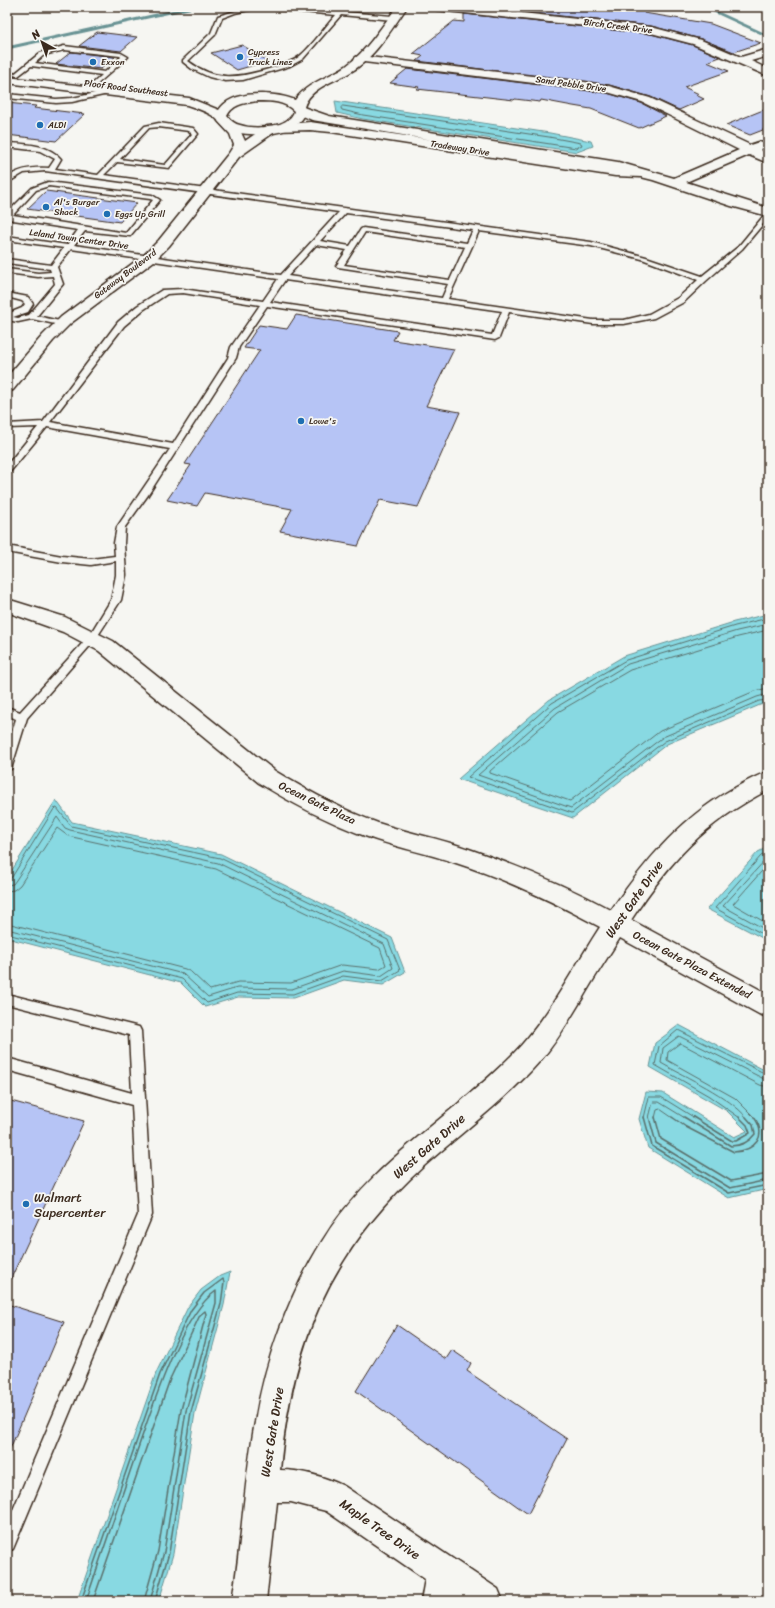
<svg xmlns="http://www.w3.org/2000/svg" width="775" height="1608" viewBox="0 0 775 1608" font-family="Sriracha,sans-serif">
<rect width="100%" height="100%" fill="#f6f6f2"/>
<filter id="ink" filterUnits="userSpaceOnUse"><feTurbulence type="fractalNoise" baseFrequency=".025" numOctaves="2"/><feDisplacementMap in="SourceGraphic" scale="8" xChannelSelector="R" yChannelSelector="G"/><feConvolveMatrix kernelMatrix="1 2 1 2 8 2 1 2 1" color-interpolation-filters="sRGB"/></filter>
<g filter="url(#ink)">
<!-- water -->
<path fill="#88d9e2" stroke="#699394" d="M335,101L550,133L591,141L593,146L577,152L363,119L337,113Z
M768,614V703L760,705L667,744L573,818L458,779L549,700L624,656L734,622Z
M56,800L72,822L221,854L392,938L405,972L383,985L344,980L294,998L238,997L205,1007L181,983L7,938V878Z
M768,847V941L707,909L758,852Z
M679,1025L768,1072V1189L729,1198L648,1148L639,1119L646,1092L663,1093L734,1137L747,1131L727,1111L650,1067L655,1043Z
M230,1272L224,1305L195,1413L173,1554L159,1601H77L156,1373L188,1307L201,1290L220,1276Z"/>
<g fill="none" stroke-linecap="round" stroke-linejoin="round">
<!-- shore-far1 -->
<path stroke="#5a706c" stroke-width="1" d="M343,106L549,137L581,143L582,145L576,148L363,115L342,110L341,108Z
M768,618L735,626L626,660L552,703L468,777L572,813L665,741L759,701L768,700
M768,624L737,631L628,664L555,708L478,775L571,808L663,737L757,697L768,694
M768,630L738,637L630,670L558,712L490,771V773L570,801L660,731L755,691L768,688
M768,851L761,856L715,908L768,937
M768,857L723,906L768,931
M768,864L733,904L768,924
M7,879L12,877L54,809L57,808L71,826L220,858L388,940L400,970L382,981L343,976L293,994L237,993L207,1003L182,979L7,934
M7,885L13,884L16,880L57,817L65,828L70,830L218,863L384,944L393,968L381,976L343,971L292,989L237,988L208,997L183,974L7,929
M7,891L14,890L20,885L57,828L68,836L216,869L380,948L386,965L379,969L342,965L291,983L238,982L210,990L191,972L185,969L7,923
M644,1118L649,1097H661L695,1118
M649,1118L653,1102H659L685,1118
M655,1118L657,1110L660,1109L673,1118
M740,1118L709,1096L655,1065L659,1046L678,1030L768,1075
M747,1118C728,1095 687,1078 661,1063L663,1048L679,1036L768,1081
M755,1118L735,1098L667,1060L668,1052L680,1043L760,1085L768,1087"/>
<!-- shore -->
<path stroke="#5a706c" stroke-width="1.5" d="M644,1117L652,1146L729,1193L768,1185
M649,1117L656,1143L730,1188L768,1180
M655,1117L661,1139L731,1181L768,1174
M672,1117L686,1127L734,1152C755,1150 768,1137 754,1117
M684,1117L731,1146C741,1146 749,1142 755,1134L753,1125L746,1117
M693,1117L732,1141H736L750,1133L747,1125L739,1117
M81,1601L160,1374L191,1310L204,1293L223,1279L224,1282L221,1304L191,1412L169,1553L155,1601
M86,1601C103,1551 120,1501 137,1451C152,1409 180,1316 216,1291V1303L186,1411L164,1552L150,1601
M93,1601L170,1379L200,1315L205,1311L206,1314L181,1410L158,1551L144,1601"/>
<!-- stream -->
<path stroke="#699394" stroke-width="3" d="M705,7L768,36
M7,48L193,7"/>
</g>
<!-- building -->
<path fill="#b6c4f5" stroke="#3b2a1e" d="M480,7H600L645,11L644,13L711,24L761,43L734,52L701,39L651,26Z
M464,14L651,34L693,45L720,57L707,62L729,71L684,87L699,94L696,95L704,99L679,110L651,97L609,85L417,61L423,56L413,54L454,21L464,22Z
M97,32L114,34L137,37L121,51L79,46Z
M242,45L268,61L237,70L211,53Z
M71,52L115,57L101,69L56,64Z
M407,69L607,93L641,103L666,116L639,128L591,109L573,106L541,100L540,102L515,99L514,100L417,89L419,87L390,83Z
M7,103L36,106L34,108L85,114L56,141L7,135Z
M768,108V128L750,135L726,125Z
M46,191L137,203L120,222L27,209Z
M296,315L398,331L393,340L454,349L426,406L460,412L418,507L380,500L358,546L280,531L292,509L205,493L197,506L167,500L191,465L185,464L260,350L244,348L259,325L287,329Z
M7,1100L84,1121L7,1287Z
M7,1304L64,1322L7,1456Z
M397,1325L446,1359L452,1350L471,1363L467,1371L567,1439L528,1514L356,1391Z"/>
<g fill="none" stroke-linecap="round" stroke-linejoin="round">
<defs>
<path id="service" d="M249,7C297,7 345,12 393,16L396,18L393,20L341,15L303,59L290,66L243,80L225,81L209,77L192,69L183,62V60L211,33L218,16ZM258,8L336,15C324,28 313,45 300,56C291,63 279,66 269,69C237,78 216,82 188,61L215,35L222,18L235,13Z
M64,46L121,53L128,57L94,87L91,85L102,75L31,66L18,76L13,75L40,53ZM64,50L120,56L121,57L105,72L35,63L44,55Z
M106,91L108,92V94L72,102L56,103L7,98V94L56,99L72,98Z
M159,123L193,128L198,134L169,168L117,162L104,175L591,242L646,257L702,276L738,247L766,213L768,212V218L742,249L706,281L684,302L654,318L624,324H593L509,312L499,338L495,340L267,306L239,347L236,358L148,495L125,527L124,543L126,575L121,600L95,640L27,718L12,766L11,769L7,770V749L16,719L7,715V707L20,712L89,636L111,600L116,575V561L91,565L62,562L7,552V546L62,556L91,559L115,556L114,543L117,527L170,449L47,427L10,472L7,473V465L38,427L7,428V424L43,422L118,322L137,306L162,290L183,289L263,301L278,279L71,249L57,267L63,284L37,316L64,322V326L32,319L18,322L7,320V314L22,308L25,304L22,301L7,297V293L28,297L33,304L28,312L13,317L18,318L29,315L55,284L53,276L38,277L7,273V269L38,273L51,272L50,269L7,263V259L51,265L64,248L7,240V236L67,245L78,230L13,220L7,218V213L32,188L48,182L152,195L160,200L130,236L85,231L74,245L281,275L339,212L45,171L24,173L7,183V178C19,168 34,167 49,168L55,159L40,151L7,147V143C25,144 48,144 61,159L55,169L98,175L145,126ZM159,127L189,131L192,134L165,165L120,159L149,128ZM49,186L150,199L153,200L126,233L13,215L36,190ZM346,213L473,230L467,243L363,228L361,229L350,246L320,241ZM479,231L591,246L642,259L698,280L678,298L649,314L624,320H593L448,299ZM365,232L465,247L450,280L344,265ZM316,245L347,250L336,266L338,267L448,284L442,298L288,276ZM285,280L502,311L492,335L270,302ZM183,293L260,305L231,347L228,358L173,444L50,422L124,326L143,310L167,294Z
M7,994L139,1027L141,1031L152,1215L13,1549L7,1551V1524L138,1215L132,1105L7,1070V1058L132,1093L129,1035L7,1004Z"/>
<path id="minor" d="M432,7H466L651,27L701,40L741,57L768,49V56L751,61L768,69V76L693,44L651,33L437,10Z
M360,56L585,82L609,86L650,98L750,145L759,142L763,143L765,146L760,150L768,154V163L749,155L686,182L768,208V216L731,206L653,180L641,177L615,176L331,132L310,130L276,131L239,157L169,246L154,261L71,323L53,341L13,390L7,392V377L43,335L61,317L144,255L159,240L229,153L234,145L230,134L218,121L220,118H228L240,130L245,141L267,126L310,122L433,140L312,120L296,113L294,110L296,107L300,106L329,116L618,162L674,178L739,150L642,102L607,92L356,61L354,59L356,57Z
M7,599L65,617L113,641L275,771C308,791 342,810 378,823C408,833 439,838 469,849C518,866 565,885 611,910C646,860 685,813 740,785C749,780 758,775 768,772V790C704,823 670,861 631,920L768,994V1017L759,1014L620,938C607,958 594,978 582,999C569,1020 557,1042 540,1061C506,1100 463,1131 424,1166C329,1252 292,1343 280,1470C302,1470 325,1477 344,1486L498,1589L503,1601H421L425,1579L326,1511L291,1502H277L266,1601H232C242,1542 244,1481 255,1422C265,1360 288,1297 321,1243C368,1164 449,1119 512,1055C548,1019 572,970 600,927C554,902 506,879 456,863C426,853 395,847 365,836C328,822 293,804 259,783L99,651L63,632L7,612Z"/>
<path id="tertiary" d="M397,7H407C391,30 374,59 349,73C333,82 310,88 304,107L306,110C301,137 250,138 229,130C222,127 219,120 213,116C205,111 196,108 187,105L7,83V77L189,98L219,110C232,89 275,92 295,100C308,82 328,78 346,66C367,51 381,27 397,7ZM258,101C271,101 284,101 294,111C290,128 254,130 240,125C235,124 231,121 227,116C233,104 245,103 258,101Z"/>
</defs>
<!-- service casing -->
<use href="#service" stroke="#3b2a1e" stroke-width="3"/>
<!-- minor casing -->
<use href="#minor" stroke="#3b2a1e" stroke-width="3"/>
<!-- tertiary casing -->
<use href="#tertiary" stroke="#3b2a1e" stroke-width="3"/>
<!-- service -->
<use href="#service" fill="#f6f6f2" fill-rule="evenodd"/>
<!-- minor -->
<use href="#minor" fill="#f6f6f2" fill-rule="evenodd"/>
<!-- tertiary -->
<use href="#tertiary" fill="#f6f6f2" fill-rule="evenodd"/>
</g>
</g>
<!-- markers -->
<g fill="#1f6fb2" stroke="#f6f6f2" stroke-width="1.5">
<circle cx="240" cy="57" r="4"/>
<circle cx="93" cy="62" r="4"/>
<circle cx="40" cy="125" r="4"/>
<circle cx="46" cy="207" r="4"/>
<circle cx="107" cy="214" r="4"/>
<circle cx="301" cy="421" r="4"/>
<circle cx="26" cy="1204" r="4"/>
</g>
<g text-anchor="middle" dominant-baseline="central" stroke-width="3.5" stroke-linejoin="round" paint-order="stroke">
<!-- far-street labels -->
<g font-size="9" fill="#3b2a1e" stroke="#f6f6f2">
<text transform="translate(618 26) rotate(7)">Birch Creek Drive</text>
<text transform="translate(571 84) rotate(8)">Sand Pebble Drive</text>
<text transform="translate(126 88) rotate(7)">Ploof Road Southeast</text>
<text transform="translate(460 148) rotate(9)">Tradeway Drive</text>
<text transform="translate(79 239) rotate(8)">Leland Town Center Drive</text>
<text transform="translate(125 274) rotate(-37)">Gateway Boulevard</text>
</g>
<!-- far-poi labels -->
<g font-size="9" fill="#3b2a1e" stroke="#f6f6f2" text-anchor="start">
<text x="248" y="52">Cypress<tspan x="248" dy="10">Truck Lines</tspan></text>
<text x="101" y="62">Exxon</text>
<text x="48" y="125">ALDI</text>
<text x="54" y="202">Al's Burger<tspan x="54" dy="10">Shack</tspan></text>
<text x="115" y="214">Eggs Up Grill</text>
<text x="309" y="421">Lowe's</text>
</g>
<!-- street labels -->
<g font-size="11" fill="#3b2a1e" stroke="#f6f6f2">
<text transform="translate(317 803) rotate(26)">Ocean Gate Plaza</text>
<text transform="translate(692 965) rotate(28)">Ocean Gate Plaza Extended</text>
</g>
<!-- near-street labels -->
<g font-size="13" fill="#3b2a1e" stroke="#f6f6f2">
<text transform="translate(634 899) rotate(-55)">West Gate Drive</text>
<text transform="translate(429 1146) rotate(-41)">West Gate Drive</text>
<text transform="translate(272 1432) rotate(-81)">West Gate Drive</text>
<text transform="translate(380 1529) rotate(35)">Maple Tree Drive</text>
</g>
<!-- near-poi labels -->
<g font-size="13" fill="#3b2a1e" stroke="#f6f6f2" text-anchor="start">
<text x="34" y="1197">Walmart<tspan x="34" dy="15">Supercenter</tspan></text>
</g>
</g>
<!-- margin -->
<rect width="775" height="1608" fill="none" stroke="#f6f6f2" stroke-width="24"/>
<rect x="12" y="12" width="751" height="1584" fill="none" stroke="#3b2a1e" stroke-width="1.5" filter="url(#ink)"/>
<!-- north arrow -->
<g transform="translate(42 42) rotate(320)" stroke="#f6f6f2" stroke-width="3" paint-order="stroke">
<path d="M0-3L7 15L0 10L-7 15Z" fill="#3b2a1e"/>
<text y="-6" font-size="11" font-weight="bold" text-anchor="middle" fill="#3b2a1e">N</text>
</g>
</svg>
